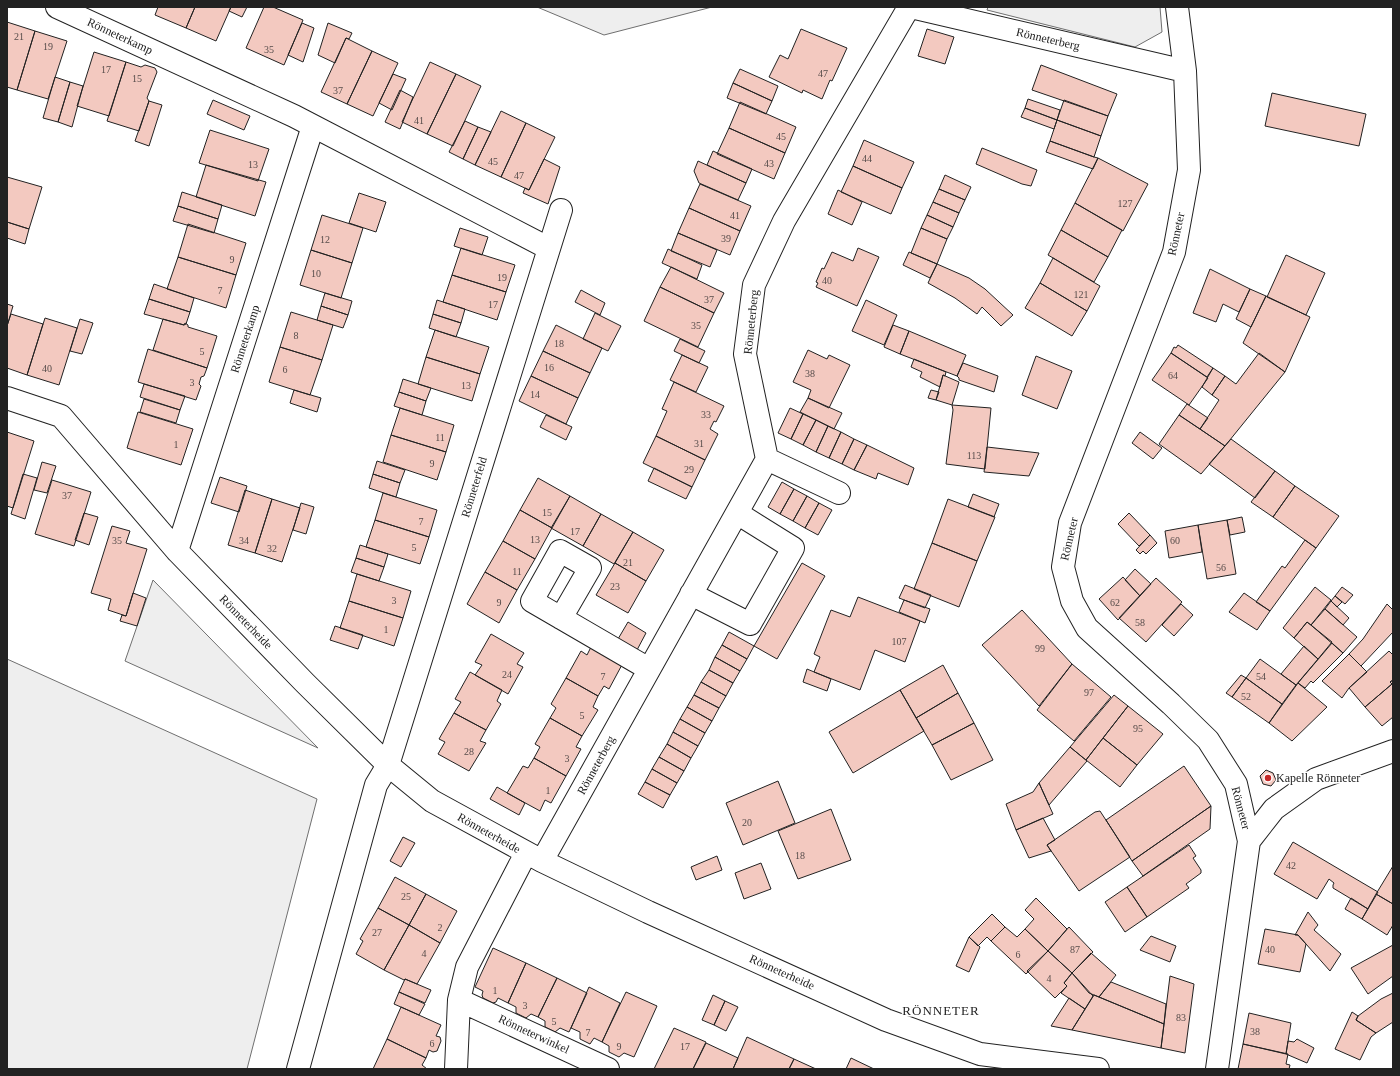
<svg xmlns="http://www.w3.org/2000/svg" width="1400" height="1076" viewBox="0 0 1400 1076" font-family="'Times New Roman',serif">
<rect width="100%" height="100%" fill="#fff"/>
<!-- green -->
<path fill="#eee" stroke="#6f6f6f" d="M537,7H712L604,35Z
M988,7H1160L1162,32L1135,47L987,10Z
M153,580L318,748L125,661Z
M7,659L317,799L247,1069H7Z"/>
<!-- building -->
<path fill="#f3c9c0" stroke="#222" d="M158,7H195L186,28L155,15Z
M195,7H231L216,41L186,28Z
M231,7H247L242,17L229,11Z
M264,7H273L303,20L284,65L246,48Z
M7,22L35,31L17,90L7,87Z
M302,23L314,28L303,62L288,55Z
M328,23L352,33L349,39L346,38L335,63L318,55Z
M801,29L847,48L832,81L830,80L822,99L803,90L802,93L769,77L780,55L788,59Z
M927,29L954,37L945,64L918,56Z
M35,31L67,41L48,99L17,90Z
M346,38L372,51L347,104L321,92Z
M372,51L398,63L373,116L347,104Z
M94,52L126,62L109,116L77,106Z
M126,62L141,67L145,65L155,68L157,72L147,98L149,101L139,131L107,121Z
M430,62L456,74L427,134L402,122Z
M1041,65L1117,94L1108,116L1032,90Z
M740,69L778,86L772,101L733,83Z
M393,74L406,79L392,110L379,103Z
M456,74L481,86L453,146L427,134Z
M55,77L70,82L58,122L43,118Z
M70,82L83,86L72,127L58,122Z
M733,83L772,101L766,114L727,98Z
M400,90L413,97L400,129L385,122Z
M1272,93L1366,114L1359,146L1265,126Z
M1028,99L1060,110L1057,120L1025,108Z
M213,100L250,116L244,130L207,114Z
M1064,100L1108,116L1101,136L1057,120Z
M149,101L162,105L149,146L135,141Z
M740,102L796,127L785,153L729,128Z
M1025,108L1057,120L1054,129L1021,117Z
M501,111L526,123L501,177L475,165Z
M1057,120L1101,136L1094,157L1050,141Z
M465,121L478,127L463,159L449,152Z
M526,123L555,137L529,190L501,177Z
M478,127L491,132L475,165L463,159Z
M729,128L785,153L774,179L717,154Z
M210,130L269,149L258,181L199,163Z
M864,140L914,162L902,188L853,166Z
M1050,141L1094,157L1098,158L1093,169L1046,152Z
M982,148L1037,170L1031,186L1022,184L976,164Z
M713,151L752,169L746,183L707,165Z
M1098,158L1148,184L1123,231L1075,203Z
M544,159L560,167L548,204L523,193L525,188L529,190Z
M698,161L746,183L738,200L699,183L694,171Z
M206,165L266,182L255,216L196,197Z
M853,166L902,188L891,214L841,192Z
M945,175L971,187L965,200L939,189Z
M7,177L42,187L29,229L7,222Z
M700,184L751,206L740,231L689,208Z
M939,189L965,200L959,213L933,202Z
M838,190L862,202L852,225L828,214Z
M182,192L222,205L218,219L178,206Z
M359,193L386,202L376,232L349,223Z
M933,202L959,213L953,227L927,215Z
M1075,203L1122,230L1108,257L1061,230Z
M178,206L218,219L214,233L173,221Z
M689,208L740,231L730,255L678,233Z
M322,215L363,228L352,263L311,250Z
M927,215L953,227L947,239L921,228Z
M7,222L29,229L25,244L7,238Z
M188,224L246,243L236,275L178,257Z
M460,228L488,237L482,255L454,246Z
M921,228L947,239L937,264L911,253Z
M1061,230L1108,257L1094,282L1048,255Z
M678,233L717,250L710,267L671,251Z
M461,248L515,265L506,292L452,275Z
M858,248L879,257L857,306L816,287L818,283L816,282L822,268L824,269L832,252L853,261Z
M668,249L702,265L697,279L662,263Z
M311,250L352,263L341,298L300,285Z
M909,252L937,264L930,278L903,265Z
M1286,255L1325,273L1306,315L1267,297Z
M178,257L236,275L226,308L167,289Z
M1053,258L1100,286L1087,311L1040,283Z
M937,264L969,278L985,289L1013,315L1001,326L982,307L977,314L955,298L928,283Z
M671,267L724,293L714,313L660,287Z
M1210,269L1250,289L1239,312L1223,304L1216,322L1193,313Z
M452,275L506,292L497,320L443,302Z
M1040,283L1087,311L1072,336L1025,308Z
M154,284L194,298L190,312L149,299Z
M660,287L714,313L698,347L644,321Z
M1250,289L1266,296L1251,327L1236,319Z
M581,290L605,303L600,315L575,302Z
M325,293L352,301L348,315L321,306Z
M1266,296L1310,317L1285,372L1243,343Z
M149,299L190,312L186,324L184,325L144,314Z
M437,300L465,309L461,323L433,314Z
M866,300L897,315L884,345L852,331Z
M7,304L13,306L7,326Z
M321,306L348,315L343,328L317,320Z
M291,312L333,325L322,360L280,347Z
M595,313L621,326L608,351L583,339Z
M11,314L43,324L27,375L7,368V326Z
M433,314L461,323L456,337L429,328Z
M45,318L77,328L59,385L27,375Z
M80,319L93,323L82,354L70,351Z
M163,319L184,325L185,323L188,325V327L217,336L207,368L153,350Z
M556,325L602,348L590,373L543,351Z
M893,325L909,331L900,354L884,347Z
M435,330L489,347L480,374L426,357Z
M909,331L966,355L957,376L900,354Z
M680,339L705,351L699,363L674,351Z
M1178,345L1213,368L1207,377L1171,353L1174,347L1176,348Z
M280,347L322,360L310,395L269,382Z
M148,349L207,368L204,376L201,377L199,384L201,386L196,400L138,382Z
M808,350L827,359L829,355L850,365L829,408L808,398L811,390L793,382Z
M543,351L590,373L578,398L531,376Z
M1171,353L1208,378L1189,405L1152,380Z
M1259,353L1285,372L1225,446L1200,429L1219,400L1212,395L1225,376L1236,384Z
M682,355L708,367L696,392L670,380Z
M1036,356L1072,371L1057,409L1022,395Z
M426,357L480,374L472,401L418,384Z
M914,359L946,372L945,376L943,375L940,387L920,377L922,372L911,367Z
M963,363L998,376L994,392L959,380V378L957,376Z
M1213,368L1225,376L1212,395L1202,387Z
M943,375L959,382L952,405L936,400Z
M531,376L578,398L566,424L519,401Z
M403,379L431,388L426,401L399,392Z
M674,382L724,406L716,422L714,421L710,429L718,434L705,460L656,436L667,411L662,409Z
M144,384L185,396L180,410L140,397Z
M294,390L321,398L317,412L290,403Z
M931,390L939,392L936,400L928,398Z
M399,392L426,401L422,415L394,406Z
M808,398L842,413L834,429L800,412Z
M144,399L180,410L176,423L140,412Z
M1187,404L1208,418L1200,429L1179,415Z
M952,405L991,408L985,469L946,464L953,410Z
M400,408L454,425L446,452L391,435Z
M790,408L803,414L791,439L778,433Z
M138,412L193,429L181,465L127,448Z
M803,414L816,420L803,445L791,439Z
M546,415L572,427L566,440L540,427Z
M1179,415L1225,446L1201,474L1159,444Z
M816,420L828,426L816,452L803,445Z
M828,426L841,432L829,458L816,452Z
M7,432L34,441L13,508L7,506Z
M841,432L854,439L842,464L829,458Z
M1140,432L1162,448L1153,459L1132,443Z
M391,435L446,452L437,480L383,462Z
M656,436L705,460L692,487L643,463Z
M854,439L867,445L854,470L842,464Z
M1231,439L1275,471L1255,498L1209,464Z
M867,445L914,468L908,485L878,473L876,479L854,470Z
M987,447L1039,453L1029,476L984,472Z
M377,461L405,470L400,483L373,474Z
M42,462L56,466L47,493L34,490Z
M654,468L692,487L686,499L648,481Z
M1275,471L1295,486L1273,517L1251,502Z
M23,474L37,478L25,519L11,514Z
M373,474L400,483L396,497L369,488Z
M220,477L247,486L239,512L211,503Z
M538,478L570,496L552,528L520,510Z
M52,480L91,492L74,546L35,534Z
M782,482L794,489L780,514L768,507Z
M1295,486L1339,516L1316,548L1273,517Z
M794,489L807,496L793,521L780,514Z
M245,490L272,499L255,553L228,545Z
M383,493L437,510L429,537L375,520Z
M973,494L999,504L994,517L968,507Z
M570,496L601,514L583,546L551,528Z
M807,496L819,503L805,528L793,521Z
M272,499L300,508L282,562L255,553Z
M948,499L995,517L977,561L932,543Z
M301,503L314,507L306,534L293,530Z
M819,503L832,510L818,535L805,528Z
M520,510L552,528L535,559L503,541Z
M84,513L98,517L89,545L75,540Z
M1129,513L1150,535L1139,546L1118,524Z
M601,514L633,532L614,564L583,546Z
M1242,517L1245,532L1230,535L1227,520Z
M375,520L429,537L420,564L366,547Z
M1227,520L1236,574L1207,579L1198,525Z
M1198,525L1202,552L1169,558L1165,531Z
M112,526L130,531L126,543L147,549L126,616L108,610L111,599L91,593Z
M633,532L664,550L646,581L615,563Z
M1150,535L1157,543L1146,554L1143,551L1140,554L1136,550Z
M1305,540L1316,548L1270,611L1256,602L1282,566L1285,568Z
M503,541L535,559L517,590L485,572Z
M932,543L977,561L959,607L914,589Z
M360,545L388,554L384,567L356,558Z
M356,558L384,567L379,581L351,572Z
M615,563L646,581L628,613L596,595Z
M802,563L825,576L777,659L754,646Z
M1135,569L1151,584L1140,596L1125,580Z
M485,572L517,590L499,623L467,604Z
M357,574L411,591L403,618L349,601Z
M1123,577L1140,596L1118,620L1099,599Z
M1156,578L1182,602L1146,642L1119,618Z
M905,585L931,595L925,608L899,598Z
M1315,587L1331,600L1311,625L1307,622L1294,638L1283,628Z
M1342,587L1353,595L1345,604L1335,596Z
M133,593L146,598L137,626L120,621L122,615L126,616Z
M1244,593L1270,611L1257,630L1229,612Z
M1335,596L1342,602L1337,607L1331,601Z
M858,597L920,621L905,662L875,650L860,690L814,672L820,657L814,654L831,610L850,617Z
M904,600L930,609L925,623L899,612Z
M349,601L403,618L394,646L340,628Z
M1331,601L1349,618L1343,625L1325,609Z
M1181,604L1193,615L1174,636L1162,625Z
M1387,604L1393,610V632L1361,666L1349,654L1363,639Z
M1325,609L1357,637L1343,653L1311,625Z
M1022,610L1072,664L1039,706L982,645Z
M628,622L646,633L637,650L618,639Z
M1307,622L1332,642L1318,659L1294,638Z
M335,626L363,635L358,649L330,640Z
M729,632L754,646L747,659L722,645Z
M491,634L524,653L517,664L523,667L508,694L475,675L482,665L475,662Z
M593,643L624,661L609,689L604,686L598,696L566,678L581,651L587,655Z
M1332,643L1343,653L1313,683L1311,681L1305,688L1298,683Z
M722,645L747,659L740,671L715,657Z
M1304,646L1318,659L1296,685L1281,674Z
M1389,651L1393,655V680L1390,682L1392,684L1365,707L1349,688Z
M1349,654L1367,672L1349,688L1342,698L1322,681Z
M715,657L740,671L733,683L709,670Z
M1260,659L1296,685L1282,704L1246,678Z
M1072,664L1111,697L1074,741L1037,710Z
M943,665L958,693L916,718L900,690Z
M807,669L831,679L827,691L803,682Z
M709,670L733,683L726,696L701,682Z
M470,672L502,690L497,701L501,704L486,730L454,713L461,702L455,699Z
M1241,675L1246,678L1232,697L1226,693Z
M566,678L598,696L593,707L598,710L582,736L550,718L556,708L551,704Z
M1246,678L1282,704L1269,723L1232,697Z
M1393,680V717L1382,726L1365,707L1392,684L1390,682Z
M701,682L726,696L719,708L694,695Z
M1298,683L1327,707L1292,741L1269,723Z
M900,690L924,731L853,773L829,732Z
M958,693L974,723L932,745L916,718Z
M694,695L719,708L712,721L687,707Z
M1114,695L1128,706L1086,760L1070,747Z
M1128,706L1163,734L1137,765L1103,738Z
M687,707L712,721L705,733L680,719Z
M454,713L486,730L480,741L486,743L469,771L438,754L445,742L439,739Z
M550,718L582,736L576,747L581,749L566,776L534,758L540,747L535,744Z
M680,719L705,733L698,746L673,732Z
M974,723L993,760L951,780L932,745Z
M673,732L698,746L691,758L667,744Z
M1103,738L1137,765L1120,787L1086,760Z
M667,744L691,758L684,771L659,757Z
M1070,747L1087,761L1049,805L1039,783Z
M659,757L684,771L677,783L652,769Z
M534,758L566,776L551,803L545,800L540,811L507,793L523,766L528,768Z
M1184,766L1211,806L1132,861L1106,820Z
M652,769L677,783L670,795L645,782Z
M1266,770L1273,773L1276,780L1271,786L1263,784L1260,776Z
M778,781L795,823L743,845L726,803Z
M645,782L670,795L663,808L638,794Z
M1039,783L1053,814L1016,830L1006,804L1033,792Z
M497,787L525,803L519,815L490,799Z
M1211,806L1210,829L1143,876L1132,861Z
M831,809L851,860L798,879L778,831Z
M1100,811L1130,857L1079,891L1047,845L1095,812Z
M1043,818L1055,840L1047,845L1051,851L1029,858L1016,830Z
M403,837L415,843L401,867L390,861Z
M1293,842L1378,892L1368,909L1333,888V885L1334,883L1329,879L1317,899L1274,874Z
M1189,845L1196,856L1193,858L1201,870V873L1186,884L1189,888L1147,917L1127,887Z
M717,856L722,870L696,880L691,867Z
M761,863L771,889L744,899L735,873Z
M1393,866V904L1376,894Z
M395,877L426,894L409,925L378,908Z
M1127,887L1147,917L1125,932L1105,902Z
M426,894L457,911L440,943L409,925Z
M1376,894L1393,904V925L1387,935L1362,919Z
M1036,898L1067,929L1048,951L1025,929L1034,919L1025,910Z
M1351,898L1368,909L1362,919L1345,909Z
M378,908L409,925L384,970L356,954L363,941L360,939Z
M1308,912L1318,925L1314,930L1341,954L1330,971L1298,935H1295Z
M992,914L1005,927L991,941L987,937L978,946L969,937Z
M409,925L440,943L417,984L405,979L404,980L384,970Z
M1005,927L1017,937L1025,929L1048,951L1026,974L991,941Z
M1069,927L1093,952L1072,973L1048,951Z
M1265,929L1298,935L1306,944L1300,972L1258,964Z
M1151,936L1176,946L1170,962L1140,950Z
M969,937L980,947L969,972L956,966Z
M1393,945V976L1368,994L1351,968Z
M493,948L526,963L508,1003L498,998L496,1002L493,1003L483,998L482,995L483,991L475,987Z
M1048,951L1072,973L1064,983L1067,986L1055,998L1027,971Z
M1091,953L1116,975L1099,997L1089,993L1072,973Z
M526,963L557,978L538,1017L531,1014L526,1018L516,1013V1007L508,1003Z
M1072,973L1093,996L1085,1009L1061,993L1067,986L1064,983Z
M1170,976L1194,984L1185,1053L1161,1048Z
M557,978L587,993L569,1032L560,1028L555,1032L545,1027V1021L538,1017Z
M405,979L431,990L425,1003L399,992Z
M1111,982L1166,1004L1164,1024L1099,997Z
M589,987L620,1003L602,1042L594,1038L590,1044L580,1039V1032L571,1028Z
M399,992L425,1004L419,1015L394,1004Z
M626,992L657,1006L634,1057L624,1053L619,1057L609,1052V1046L602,1042Z
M1393,993V1022L1376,1033L1356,1020L1358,1016L1381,999Z
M713,995L725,1001L714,1025L702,1020Z
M1094,995L1164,1024L1161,1048L1072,1030Z
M1069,998L1085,1009L1072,1030L1051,1026Z
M725,1001L738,1007L726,1031L714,1025Z
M401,1007L441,1025L436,1036L440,1037L441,1041L437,1051L433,1052L429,1050L426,1058L387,1039Z
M1352,1012L1358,1016L1356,1020L1376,1033L1371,1037L1360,1060L1335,1049Z
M1249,1013L1291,1023L1286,1054L1243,1044Z
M674,1028L706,1042L693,1069H654Z
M747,1037L794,1059L789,1069H733Z
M387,1039L426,1058L422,1065L427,1069H373Z
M1297,1039L1314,1048L1307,1063L1286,1054L1288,1041L1294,1042Z
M706,1043L738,1058L733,1069H693Z
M1243,1044L1288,1054L1286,1064L1290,1065L1289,1069H1238Z
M851,1058L874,1069H846Z
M794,1059L816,1069H789Z"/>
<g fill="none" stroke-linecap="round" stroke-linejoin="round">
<defs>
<path id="minor" d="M57,7L294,116L548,248
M911,7L1185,71
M1177,7L1185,71L1189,170L1174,252L1070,523L1063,567L1072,601L1087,628L1171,704L1208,740L1236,784L1249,841L1217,1069
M7,398L61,416L177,551L305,683L388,765L432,801L542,861L648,912L886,1020L980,1054L1098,1069
M767,459L839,493
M177,551L313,126
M691,594L750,624L793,548L737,513
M561,618L590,568L560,551L532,601L649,669
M1249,841L1274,809L1316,779L1393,751
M542,861L767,459L745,354L754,285L784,221L909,7
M459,1000L608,1069
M298,1069L376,785L388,765L561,210
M456,1069L459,1000L467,967L526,853"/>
</defs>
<!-- minor casing -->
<use href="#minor" stroke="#222" stroke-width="24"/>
<!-- minor -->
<use href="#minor" stroke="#fff" stroke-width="22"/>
</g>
<!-- markers -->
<circle fill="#c62828" stroke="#fff" stroke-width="1.5" cx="1268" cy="778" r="4"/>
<g text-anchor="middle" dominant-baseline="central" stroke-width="3" stroke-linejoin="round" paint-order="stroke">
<!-- number labels -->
<g font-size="10" fill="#564c4a">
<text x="19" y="36">21</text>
<text x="48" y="46">19</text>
<text x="269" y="49">35</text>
<text x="106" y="69">17</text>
<text x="823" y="73">47</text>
<text x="137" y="78">15</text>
<text x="338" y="90">37</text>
<text x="419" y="120">41</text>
<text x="781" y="136">45</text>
<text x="867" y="158">44</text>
<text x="493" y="161">45</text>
<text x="769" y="163">43</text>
<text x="253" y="164">13</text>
<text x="519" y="175">47</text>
<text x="1125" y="203">127</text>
<text x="735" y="215">41</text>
<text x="726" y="238">39</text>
<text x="325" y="239">12</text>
<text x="232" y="259">9</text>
<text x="316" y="273">10</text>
<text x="502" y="277">19</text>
<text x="827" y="280">40</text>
<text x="220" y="290">7</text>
<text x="1081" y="294">121</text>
<text x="709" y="299">37</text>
<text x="493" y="304">17</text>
<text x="696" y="325">35</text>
<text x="296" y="335">8</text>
<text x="559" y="343">18</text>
<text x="202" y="351">5</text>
<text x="549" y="367">16</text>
<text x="47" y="368">40</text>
<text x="285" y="369">6</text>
<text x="810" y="373">38</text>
<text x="1173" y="375">64</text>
<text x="192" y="382">3</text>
<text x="466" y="385">13</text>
<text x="535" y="394">14</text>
<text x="706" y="414">33</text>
<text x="440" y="437">11</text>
<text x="699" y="443">31</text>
<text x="176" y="444">1</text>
<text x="974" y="455">113</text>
<text x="432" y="463">9</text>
<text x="689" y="469">29</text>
<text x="67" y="495">37</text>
<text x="547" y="512">15</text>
<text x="421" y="521">7</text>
<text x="575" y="531">17</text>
<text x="535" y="539">13</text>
<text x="117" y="540">35</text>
<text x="244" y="540">34</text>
<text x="1175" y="540">60</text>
<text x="414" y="547">5</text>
<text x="272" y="548">32</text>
<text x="628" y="562">21</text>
<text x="1221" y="567">56</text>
<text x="517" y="571">11</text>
<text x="615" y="586">23</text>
<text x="394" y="600">3</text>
<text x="499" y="602">9</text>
<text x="1115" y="602">62</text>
<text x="1140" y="622">58</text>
<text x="386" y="629">1</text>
<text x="899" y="641">107</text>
<text x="1040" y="648">99</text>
<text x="507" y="674">24</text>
<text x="603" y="676">7</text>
<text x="1261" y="676">54</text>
<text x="1089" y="692">97</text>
<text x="1246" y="696">52</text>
<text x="582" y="715">5</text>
<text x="1138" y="728">95</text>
<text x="469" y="751">28</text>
<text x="567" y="758">3</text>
<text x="548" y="790">1</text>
<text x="747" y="822">20</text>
<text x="800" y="855">18</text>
<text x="1291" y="865">42</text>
<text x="406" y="896">25</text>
<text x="440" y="927">2</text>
<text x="377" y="932">27</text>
<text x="1075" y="949">87</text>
<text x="1270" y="949">40</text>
<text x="424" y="953">4</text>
<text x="1018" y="954">6</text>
<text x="1049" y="978">4</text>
<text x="495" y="990">1</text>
<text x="525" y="1005">3</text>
<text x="1181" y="1017">83</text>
<text x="554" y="1021">5</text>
<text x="1255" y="1031">38</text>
<text x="588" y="1032">7</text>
<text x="432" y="1043">6</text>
<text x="619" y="1046">9</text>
<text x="685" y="1046">17</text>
</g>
<!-- street labels -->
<g font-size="12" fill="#222" stroke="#fff">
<text transform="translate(120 36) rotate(25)">Rönneterkamp</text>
<text transform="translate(1048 39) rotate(13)">Rönneterberg</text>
<text transform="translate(1176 234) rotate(-78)">Rönneter</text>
<text transform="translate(751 322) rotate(-84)">Rönneterberg</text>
<text transform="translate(245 339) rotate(-72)">Rönneterkamp</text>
<text transform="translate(474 487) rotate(-73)">Rönneterfeld</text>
<text transform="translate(1069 539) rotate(-77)">Rönneter</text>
<text transform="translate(246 622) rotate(46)">Rönneterheide</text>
<text transform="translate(596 765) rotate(-61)">Rönneterberg</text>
<text transform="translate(1241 808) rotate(75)">Rönneter</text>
<text transform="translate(489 833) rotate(29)">Rönneterheide</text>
<text transform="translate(782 972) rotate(24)">Rönneterheide</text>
<text transform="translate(534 1034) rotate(25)">Rönneterwinkel</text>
</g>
<!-- poi labels -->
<g font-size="12" fill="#222" stroke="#fff" text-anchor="start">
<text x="1276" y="778">Kapelle Rönneter</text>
</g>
<!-- neighbourhood labels -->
<g font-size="13" letter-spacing="1" fill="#222" stroke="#fff">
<text x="941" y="1010">RÖNNETER</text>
</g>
</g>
<!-- border -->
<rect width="1400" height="1076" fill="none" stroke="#222222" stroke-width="16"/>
</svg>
